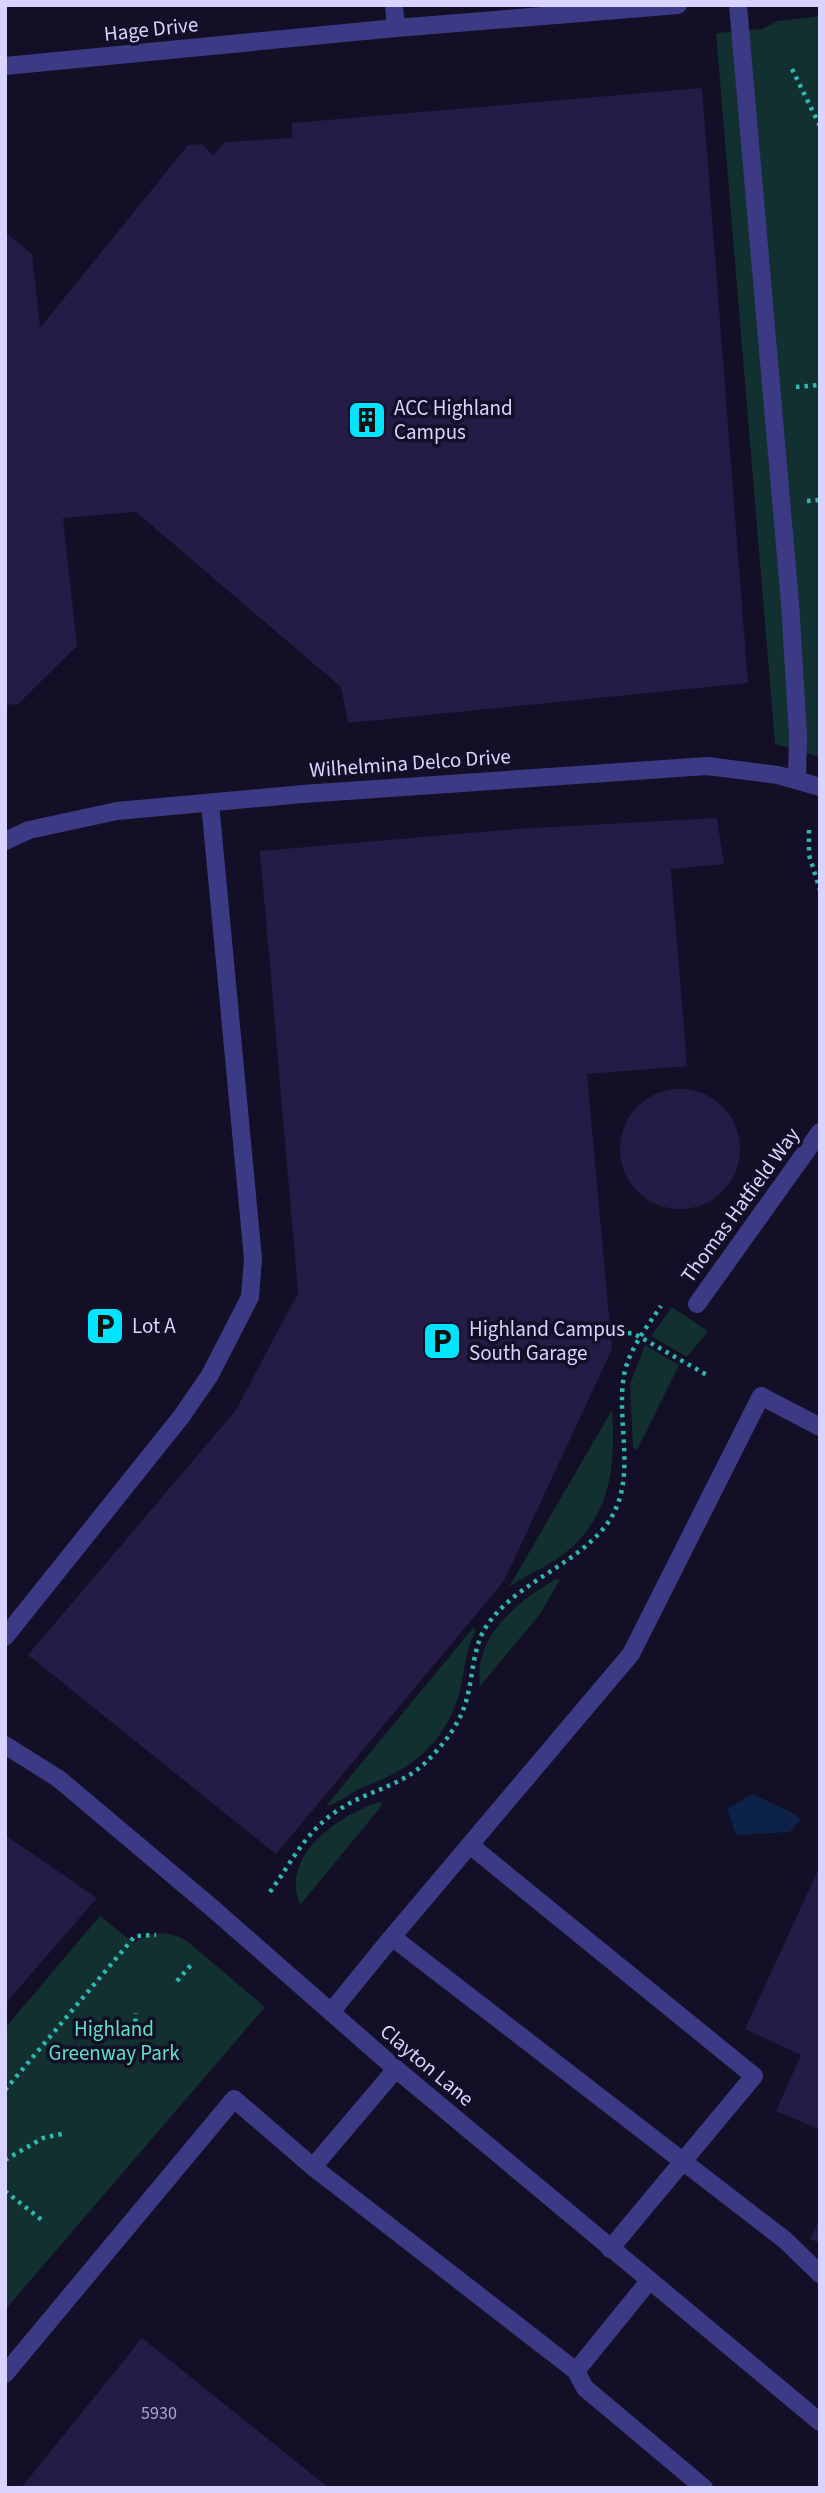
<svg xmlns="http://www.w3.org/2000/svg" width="825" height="2493" viewBox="0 0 825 2493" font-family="'Source Sans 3',sans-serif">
<rect width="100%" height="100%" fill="#130f26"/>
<!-- green -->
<path fill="#12302f" d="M820,16V757L775,744L716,33L762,29L778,21Z
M672,1307L708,1331L687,1357L651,1336Z
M645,1345L679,1365L637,1450L633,1447L630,1384Z
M612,1410C616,1467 611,1519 561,1556C545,1568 526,1575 509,1587Z
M556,1579L560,1580L540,1614L480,1686C473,1636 519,1600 556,1579Z
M473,1628L476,1630C464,1652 465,1675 458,1698C442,1746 409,1771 363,1787C351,1792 337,1805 326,1806Z
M379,1802L382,1803L380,1808L300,1905C280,1855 338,1816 379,1802Z
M100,1916L134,1943C153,1930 168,1931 187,1941L265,2007L5,2310V2028Z"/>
<!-- water -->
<path fill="#0c2248" d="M752,1794C769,1803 785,1807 801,1819L790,1832L736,1835L727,1809Z"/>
<!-- building -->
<path fill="#241b47" d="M702,88L748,683L348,723L341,687L136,512L63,518L77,646L18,704L5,705V232L32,254L40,328L188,145L202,144L213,155L225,142L292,138V123Z
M717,818L724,864L671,869L687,1066L587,1074L612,1349L504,1581L276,1854L28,1655L236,1410L298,1293L260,851L516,829Z
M620 1149a60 60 0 1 1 120 0a60 60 0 1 1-120 0Z
M5,1835L97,1898L5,2004Z
M820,1866V2130L776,2111L801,2055L745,2029Z
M820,2218V2243L810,2239Z
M142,2338L329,2488H21Z"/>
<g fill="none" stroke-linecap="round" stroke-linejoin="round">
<!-- path -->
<path stroke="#2fb8b0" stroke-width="4.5" stroke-dasharray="3.5 5" stroke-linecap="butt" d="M792,69L820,126
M796,387L820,385
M807,501L820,500
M809,830V855L820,890
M611,1334L633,1333L707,1375
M270,1892C291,1863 306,1831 337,1811C367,1790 402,1787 428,1760C445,1743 461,1722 467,1698C473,1676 473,1646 486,1627C515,1583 569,1569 603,1529C641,1484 615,1427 624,1375C629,1349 647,1327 661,1306
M177,1981L191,1965
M134,2039L136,2013
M5,2090L135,1936L156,1935
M5,2160L43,2138L66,2133
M5,2191L43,2221"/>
<!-- lane -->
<path stroke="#3d3a85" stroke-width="18" d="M697,1304L820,1132
M820,1427L761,1396L631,1654L392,1937L785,2240L820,2274
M5,1637L181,1417L210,1375L250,1297L253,1259L210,803
M471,1846L754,2076L610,2249
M331,2012L392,1937
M313,2167L576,2371
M649,2281L576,2371L585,2388L704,2488
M5,2374L234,2099L313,2167L396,2069"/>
<!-- street -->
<path stroke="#3d3a85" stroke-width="18" d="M394,5L396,28
M738,5L790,603L798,735L797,780
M5,66L396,28L678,5
M5,841L29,830L117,811L303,794L707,766L778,775L820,787
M5,1745L59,1779L211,1907L396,2069L820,2422"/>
</g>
<!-- icons -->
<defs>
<symbol id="building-square" viewBox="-11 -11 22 22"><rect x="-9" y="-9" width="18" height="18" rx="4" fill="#00e5ff" stroke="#130f26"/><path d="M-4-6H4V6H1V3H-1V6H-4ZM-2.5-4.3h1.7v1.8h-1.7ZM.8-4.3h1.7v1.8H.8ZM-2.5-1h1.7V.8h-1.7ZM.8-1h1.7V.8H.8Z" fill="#111"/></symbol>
<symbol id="parking-square" viewBox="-11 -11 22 22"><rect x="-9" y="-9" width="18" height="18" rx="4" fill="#00e5ff" stroke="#130f26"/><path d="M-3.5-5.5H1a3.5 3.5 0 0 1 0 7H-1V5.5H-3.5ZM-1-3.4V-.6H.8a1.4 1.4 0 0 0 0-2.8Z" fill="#111"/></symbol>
</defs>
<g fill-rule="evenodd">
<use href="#building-square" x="345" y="398" width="44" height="44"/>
<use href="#parking-square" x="83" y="1304" width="44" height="44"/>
<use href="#parking-square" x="420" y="1319" width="44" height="44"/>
</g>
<g text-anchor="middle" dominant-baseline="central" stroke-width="7" stroke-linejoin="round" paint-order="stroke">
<!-- number labels -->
<g font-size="18" fill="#aca6d1">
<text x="159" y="2413">5930</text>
</g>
<!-- street labels -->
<g font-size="21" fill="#d9d4ff" stroke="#130f26">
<text transform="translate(151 29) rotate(-6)">Hage Drive</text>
<text transform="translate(410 763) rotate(-4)">Wilhelmina Delco Drive</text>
<text transform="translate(740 1205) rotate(-54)">Thomas Hatfield Way</text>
<text transform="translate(427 2065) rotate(40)">Clayton Lane</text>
</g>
<!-- poi labels -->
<g font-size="21" fill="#d9d4ff" stroke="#130f26" text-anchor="start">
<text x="394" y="408">ACC Highland<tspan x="394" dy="24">Campus</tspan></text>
<text x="132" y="1326">Lot A</text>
<text x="469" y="1329">Highland Campus<tspan x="469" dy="24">South Garage</tspan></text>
</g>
<!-- park labels -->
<g font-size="21" fill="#5fe0c0" stroke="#130f26">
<text x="114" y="2029">Highland<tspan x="114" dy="24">Greenway Park</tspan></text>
</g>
</g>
<!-- border -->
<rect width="825" height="2493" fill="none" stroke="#d9d4ff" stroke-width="14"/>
</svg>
